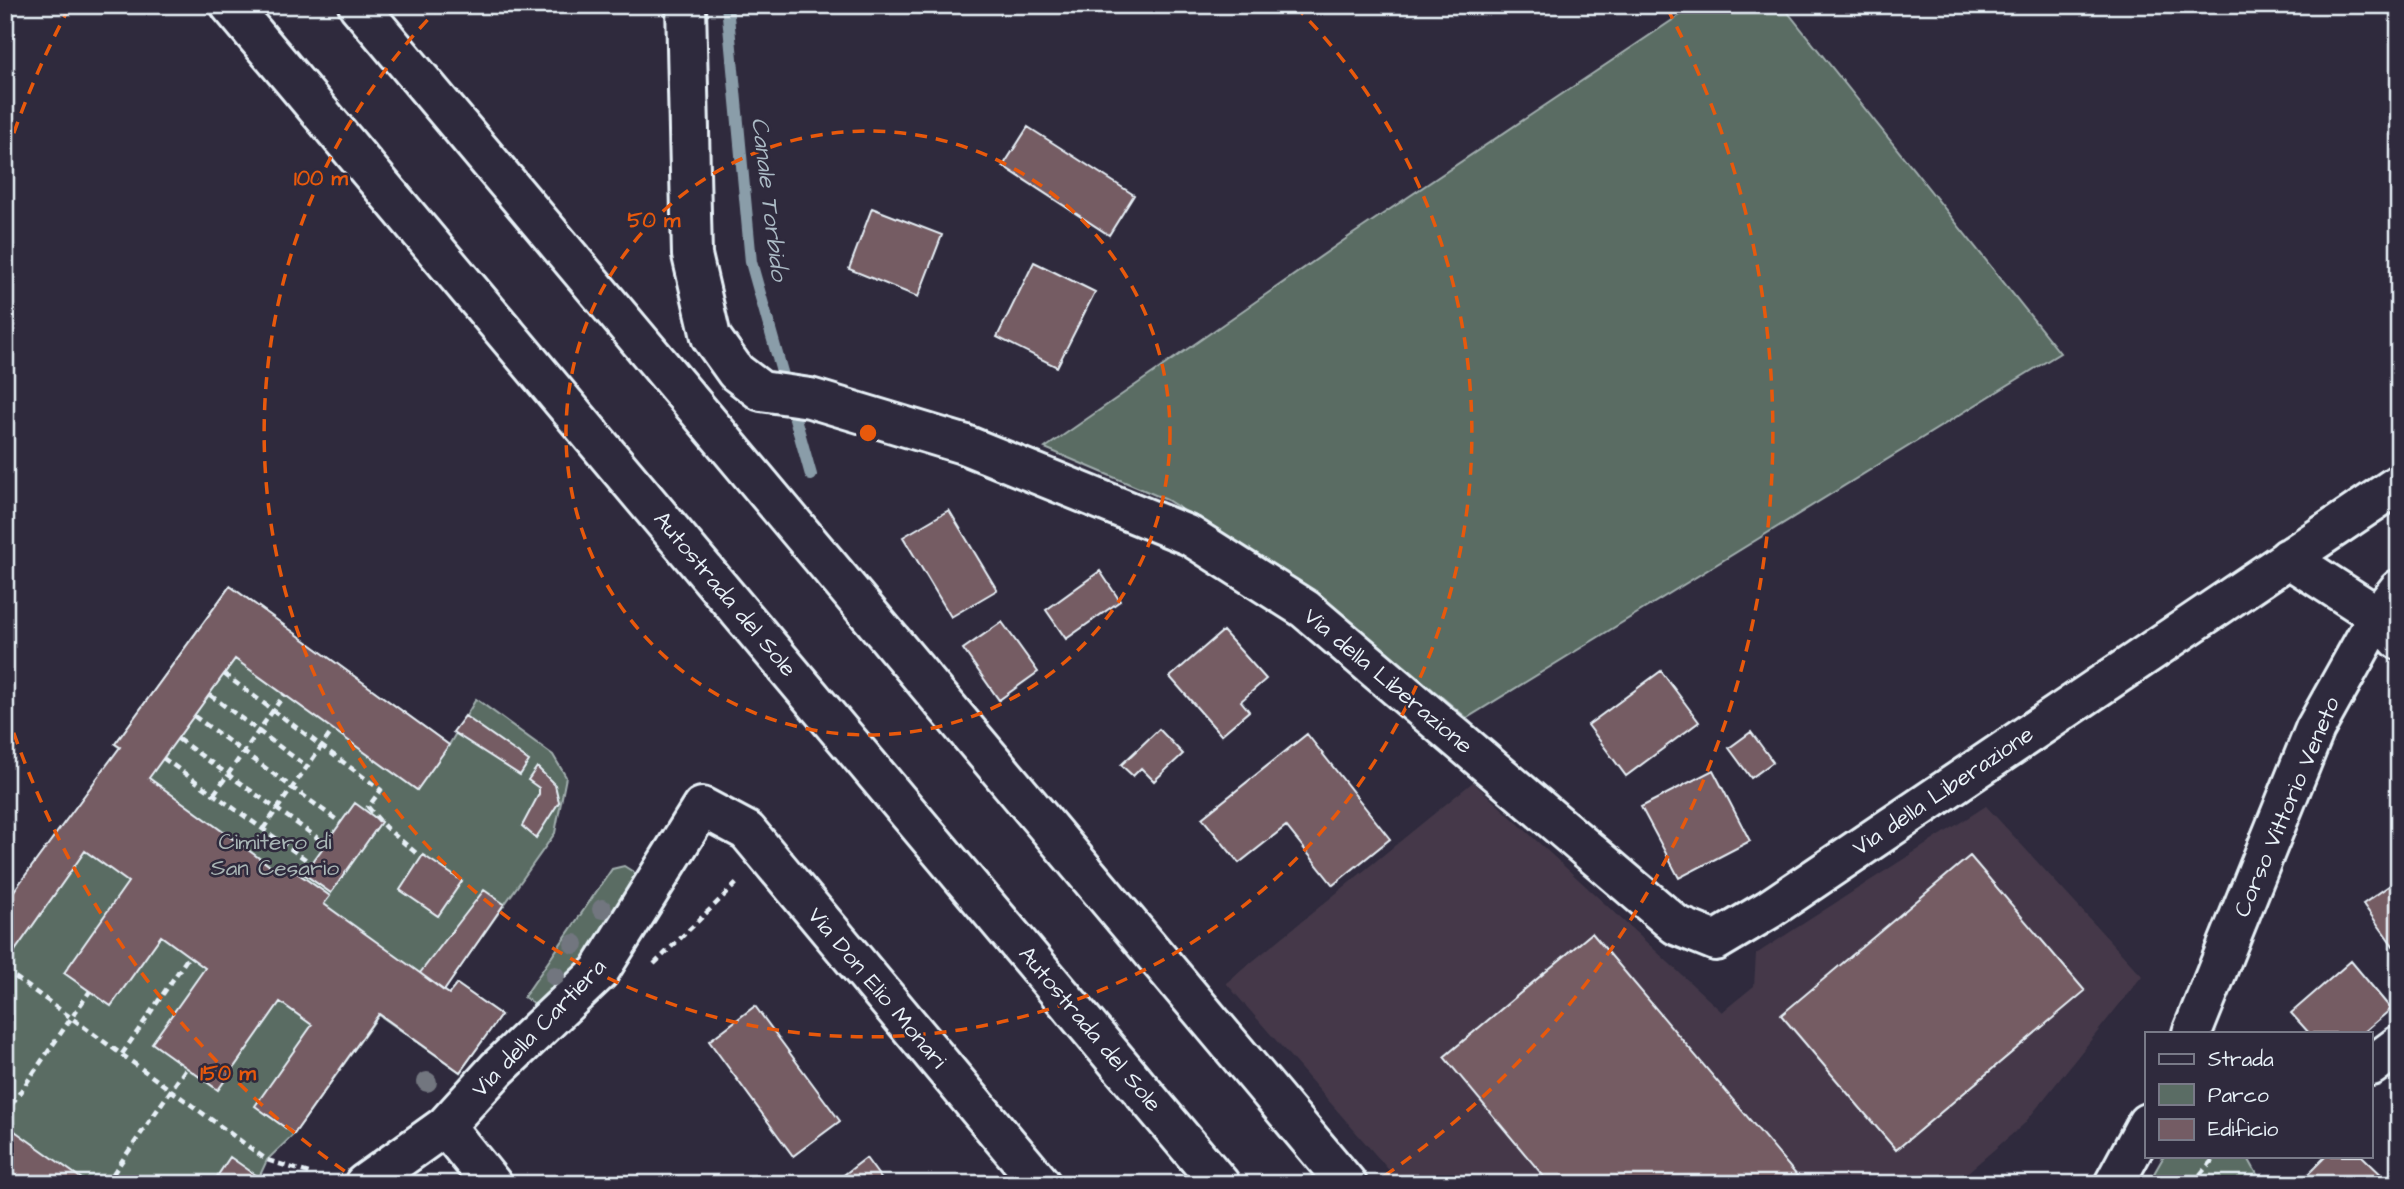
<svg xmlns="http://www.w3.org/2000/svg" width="2404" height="1189" viewBox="0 0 2404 1189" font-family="'Architects Daughter',sans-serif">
<rect width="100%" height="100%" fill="#2f2a3d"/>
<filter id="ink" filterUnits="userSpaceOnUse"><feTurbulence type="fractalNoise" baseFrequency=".0143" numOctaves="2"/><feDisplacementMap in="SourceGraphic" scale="14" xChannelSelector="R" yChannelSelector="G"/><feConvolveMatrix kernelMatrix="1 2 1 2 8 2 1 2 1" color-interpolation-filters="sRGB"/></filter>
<g filter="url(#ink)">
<!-- built -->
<path fill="#443949" d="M1473,782L1722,1012L1754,986L1756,954L1986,806L2142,976L2024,1124L1954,1184H1401L1226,983Z"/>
<!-- green -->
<path fill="#5a6c64" stroke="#a1aeae" stroke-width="2" d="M1695,5H1782L2060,353L1467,718L1320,596L1167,500L1045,448L1350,236Z
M230,586L449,745L476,699L553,755L566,777L555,833L444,990L449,994L457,984L501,1015L460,1072L379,1015L294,1134L267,1160L256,1184H21L5,1173V903L120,748L115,744Z
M624,866L635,873V889L567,986L538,1006L524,997L612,869Z
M2164,1156H2247L2258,1176L2249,1184H2148Z"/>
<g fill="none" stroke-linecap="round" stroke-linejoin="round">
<!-- stream -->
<path stroke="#8a9da9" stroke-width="12" d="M727,5L751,262L811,475"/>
</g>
<!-- building -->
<path fill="#745c64" stroke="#e8f1f8" stroke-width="2" d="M1028,127L1134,195L1109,235L1003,166Z
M872,208L942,235L918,297L849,269Z
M1034,262L1095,292L1057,367L997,337Z
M949,510L997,590L951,617L903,537Z
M1100,571L1120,601L1066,639L1046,610Z
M230,586L449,745L417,790L235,659L149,778L277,871L283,863L330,896L324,904L449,994L457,984L501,1015L460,1072L379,1014L294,1134L255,1106L312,1025L280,1002L218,1090L152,1043L205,968L161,936L111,1006L64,973L128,882L85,851L5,965V903L120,747L115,744Z
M1002,622L1038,672L999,700L963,649Z
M1223,631L1266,679L1241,701L1249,711L1221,735L1170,677Z
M1661,671L1699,722L1626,776L1588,725Z
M465,716L529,761L520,775L453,732Z
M1159,729L1183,754L1154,781L1141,768L1133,776L1121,765Z
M1751,732L1773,762L1751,778L1729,748Z
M1307,734L1390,839L1333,885L1286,826L1239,863L1202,818Z
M537,767L555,785L559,802L536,838L522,826L539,794V788L528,780Z
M1713,770L1750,841L1679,878L1641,807Z
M355,803L381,822L331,893L304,874Z
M423,855L462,881L438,916L400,890Z
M1970,856L2085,991L1896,1150L1781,1015Z
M2399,879V954L2363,904Z
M484,890L504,904L444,991L420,973Z
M1592,933L1804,1184H1550L1444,1057Z
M2351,961L2391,1009L2363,1033H2309L2291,1013Z
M755,1006L840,1121L793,1156L709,1041Z
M5,1124L89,1184H21L5,1173Z
M2326,1156H2362L2391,1184H2298Z
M230,1157L260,1178L256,1184H212Z
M866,1158L885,1184H832Z"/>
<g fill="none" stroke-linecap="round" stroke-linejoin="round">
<defs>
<path id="minor" d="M686,5L692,255L711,337L736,372L761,391L810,398L963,444L1190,536L1305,609L1676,925L1716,941L1768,910L2399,484
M2288,558L2378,616L2399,640
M2192,1033L2315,729L2378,616L2399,589
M2371,1066L2399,1045
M445,1126L492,1184
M364,1184L445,1126L497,1069L599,972L702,807L747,831L1041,1184
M2114,1184L2147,1123"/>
<path id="highway" d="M230,5L1220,1184
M358,5L1347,1184"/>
</defs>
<!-- minor casing -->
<use href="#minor" stroke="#e8f1f8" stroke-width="44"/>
<!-- highway casing -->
<use href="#highway" stroke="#e8f1f8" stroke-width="44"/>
<!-- path -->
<path stroke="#e8f1f8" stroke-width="4.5" stroke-dasharray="7 5" stroke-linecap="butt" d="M224,674L381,790L368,807L385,827L416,853
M210,695L307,767
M194,716L341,823
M178,739L326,844
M163,758L312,864
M214,794L284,695
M263,829L333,730
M654,964L738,882
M15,977L267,1160L312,1174
M122,1054L189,956
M5,1114L90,991
M106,1184L187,1067
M2192,1184L2216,1156"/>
<!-- minor -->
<use href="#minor" stroke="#2f2a3d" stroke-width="38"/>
<!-- highway -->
<use href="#highway" stroke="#2f2a3d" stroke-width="38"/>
</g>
<!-- trees -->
<g fill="#72767f">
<circle cx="602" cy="909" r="10"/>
<circle cx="574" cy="944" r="10"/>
<circle cx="555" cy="976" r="10"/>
<circle cx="427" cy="1082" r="10"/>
</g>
</g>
<!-- distance rings -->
<g fill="none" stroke="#e8590c" stroke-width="3.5" stroke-dasharray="12 9">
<circle cx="868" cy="433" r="302"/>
<path d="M1295 6A604 604 0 1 1 441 6"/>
<path d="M362 1183A905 905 0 0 1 7 713M7 153A905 905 0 0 1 69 8M1667 8A905 905 0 0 1 1374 1183"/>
</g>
<g text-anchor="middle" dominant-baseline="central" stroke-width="5" stroke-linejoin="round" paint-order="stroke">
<!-- street labels -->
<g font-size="23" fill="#e8f1f8" stroke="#2f2a3d">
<text transform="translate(725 594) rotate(50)">Autostrada del Sole</text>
<text transform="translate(1388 681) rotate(40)">Via della Liberazione</text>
<text transform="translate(1943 791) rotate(-34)">Via della Liberazione</text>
<text transform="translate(2287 807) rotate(-67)">Corso Vittorio Veneto</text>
<text transform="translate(877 988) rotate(50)">Via Don Elio Monari</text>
<text transform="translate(539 1028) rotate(-46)">Via della Cartiera</text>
<text transform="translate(1090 1029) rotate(50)">Autostrada del Sole</text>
</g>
<!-- park labels -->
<g font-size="23" fill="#a8b5b5" stroke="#2f2a3d">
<text x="275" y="842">Cimitero di<tspan x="275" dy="26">San Cesario</tspan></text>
</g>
<!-- water labels -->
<g font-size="24" font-style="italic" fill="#aab9c4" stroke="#2f2a3d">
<text transform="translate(769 199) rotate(83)">Canale Torbido</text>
</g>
</g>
<circle cx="868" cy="433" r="10" fill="#e8590c" stroke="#2f2a3d" stroke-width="3.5"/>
<g font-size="21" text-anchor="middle" font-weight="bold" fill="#e8590c" stroke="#2f2a3d" stroke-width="5" stroke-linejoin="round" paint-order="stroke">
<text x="321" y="185">100 m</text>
<text x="654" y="227">50 m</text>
<text x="228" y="1080">150 m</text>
</g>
<!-- margin -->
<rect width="2404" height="1189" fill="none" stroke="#2f2a3d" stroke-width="28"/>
<rect x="14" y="14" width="2376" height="1161" fill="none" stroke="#e8f1f8" stroke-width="2.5" filter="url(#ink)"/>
<!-- legend -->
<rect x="2145" y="1032" width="228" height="126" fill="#2f2a3d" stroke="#797a88" stroke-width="2"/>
<rect x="2159" y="1054" width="35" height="10" fill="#2f2a3d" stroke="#797a88" stroke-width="2"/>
<text x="2208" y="1066" font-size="21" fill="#e8f1f8">Strada</text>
<rect x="2159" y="1084" width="35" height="21" fill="#5a6c64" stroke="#797a88" stroke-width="2"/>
<text x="2208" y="1102" font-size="21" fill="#e8f1f8">Parco</text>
<rect x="2159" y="1119" width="35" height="21" fill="#745c64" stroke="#797a88" stroke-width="2"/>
<text x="2208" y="1136" font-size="21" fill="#e8f1f8">Edificio</text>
</svg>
